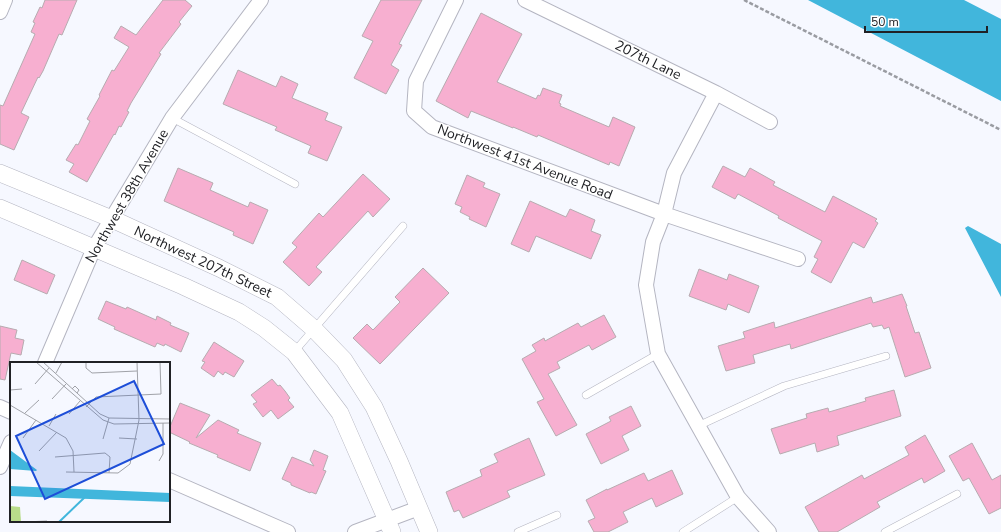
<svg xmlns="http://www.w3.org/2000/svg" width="1001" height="532" viewBox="0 0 1001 532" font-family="'Nunito Sans',sans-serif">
<rect width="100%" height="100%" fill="#f6f8ff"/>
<!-- water -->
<path fill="#41b6dc" d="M808,0H964L1001,19V101Z
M968,226L1001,244V297L965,228Z"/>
<!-- building -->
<path fill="#f7afd0" stroke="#b7abb0" d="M45,0H77L62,35L59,34L43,71L39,78L38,77L21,113L29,117L14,150L0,144V105L3,106L35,34L31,32L35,23L33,22L40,7L42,8Z
M163,0H185L192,6L179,22L181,24L159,53L161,54L131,103L127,111L129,112L121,127L119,126L115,135L114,134L87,182L69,172L74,164L66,160L76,144L78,145L90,121L87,119L100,96L99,95L112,70L114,71L129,47L114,38L121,26L136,35Z
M381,0H422L399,44L402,45L391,65L399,70L386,94L354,78L373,41L362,36Z
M481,13L522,34L497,82L536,99L538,95L540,96L543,88L562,95L559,103L561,104L560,106L609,127L613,117L635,127L619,166L610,162L609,165L538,135L537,137L513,127V128L471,111L468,118L436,101Z
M238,70L276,87L281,76L298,84L292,98L328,113L325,120L342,127L327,161L308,153L311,146L275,130L277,127L223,104Z
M723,166L745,177L750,168L775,182L773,185L825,212L833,196L877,219L875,221L878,223L864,248L853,242L831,283L811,272L818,259L814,257L822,241L778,218L779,216L738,194L735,199L712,187Z
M178,168L213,183L210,190L248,207L250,202L268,210L253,244L233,235L234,232L164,201Z
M363,174L390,199L373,217L368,211L316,267L322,272L309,286L283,262L297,247L292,243L319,213L323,217Z
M467,175L485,183L483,187L500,194L486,227L469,219L470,217L460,212L462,207L455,204Z
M530,201L566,217L570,209L595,220L591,231L601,235L591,259L536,236L529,252L511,244Z
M22,260L55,275L47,294L14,280Z
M423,268L449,293L380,364L353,338L367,324L373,330L400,302L395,297Z
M699,269L727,280L729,274L759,286L749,313L728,304L726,310L689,296Z
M902,294L907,306H906L915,333L919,332L931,368L905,377L889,327L884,329L882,325L873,327L871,323L791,349L790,344L753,355L755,363L726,371L718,346L745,338L743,332L774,322L775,328L871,297L873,303Z
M106,301L126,309L127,307L156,320L157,316L171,323L170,325L189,333L181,352L165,344L164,346L157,343L155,347L114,329L115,327L98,319Z
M604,315L616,337L592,350L589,345L557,362L560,368L548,374L577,425L556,436L537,402L544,399L522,359L536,351L532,345L544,338L545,341L578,323L581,327Z
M0,326L17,330L15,338L24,340L21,355L11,353L5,380L0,379Z
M214,342L244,361L234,377L225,372L223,375L218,371L214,377L201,368L205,362L202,361Z
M272,379L278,386L280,385L285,391L290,398L288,400L294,407L278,419L271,410L263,417L253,404L257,402L251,395Z
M894,390L901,416L837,436L839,445L817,452L815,443L780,454L771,429L807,418L806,414L828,408L829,412L866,401L865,398Z
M180,403L210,415L196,438L218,420L239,430L237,433L261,443L250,471L217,457L218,455L189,443L190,442L169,432V429Z
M631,406L641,426L622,436L629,450L601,464L586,434L611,421L609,417Z
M925,435L945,471L924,483L922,478L877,502L880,507L837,532H819L805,507L862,475L864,479L909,455L905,447Z
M529,438L545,475L507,491L510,497L463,518L459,510L454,512L446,492L482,476L480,470L498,462L494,454Z
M972,443L992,480L1001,475V508L989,514L969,478L963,481L949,456Z
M314,450L328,456L323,470L326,471L316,494L311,492L310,493L291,485V483L282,479L292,457L314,466L310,460Z
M672,470L683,494L656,507L652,498L623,512L628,522L608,532H594L588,521L595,518L586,500L607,489V490L644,473L648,481Z"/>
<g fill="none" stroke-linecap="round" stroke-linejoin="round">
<defs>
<path id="service" d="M172,118L295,184
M294,352L403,226
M586,395L658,354
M698,426L784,386L886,356
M518,532L557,515
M683,532L738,497
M885,532L957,494"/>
<path id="minor" d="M456,0L416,81L414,111L432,127L664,214L798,259
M525,0L716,93L770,122
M0,12L5,0
M716,93L674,173L664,214L653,242L646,285L658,354L738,497L769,532
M45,363L94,248L172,118L261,0
M0,407L11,412
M0,467L11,442
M169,480L288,532
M355,532L419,508"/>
<path id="tertiary" d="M0,173L112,219L219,268L277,297L314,329L344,360L374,407L399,461L429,532
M0,208L183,286L239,312L264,328L294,352L340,413L392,532"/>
</defs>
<!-- service casing -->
<use href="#service" stroke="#b4b5c1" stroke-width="8"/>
<!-- minor casing -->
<use href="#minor" stroke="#b4b5c1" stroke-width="16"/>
<!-- tertiary casing -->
<use href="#tertiary" stroke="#b4b5c1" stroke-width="18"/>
<!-- path -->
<path stroke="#9a9ca2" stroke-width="2.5" stroke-dasharray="4 2" stroke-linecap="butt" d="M744,0L1001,130"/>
<!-- service -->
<use href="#service" stroke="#fff" stroke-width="7"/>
<!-- minor -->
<use href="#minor" stroke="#fff" stroke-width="14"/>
<!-- tertiary -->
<use href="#tertiary" stroke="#fff" stroke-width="17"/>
</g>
<g text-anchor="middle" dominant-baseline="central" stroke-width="3" stroke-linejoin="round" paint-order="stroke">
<!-- street labels -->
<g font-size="14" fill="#202125" stroke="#fff">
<text transform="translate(648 60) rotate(26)">207th Lane</text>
<text transform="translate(525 162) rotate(21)">Northwest 41st Avenue Road</text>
<text transform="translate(127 196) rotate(-60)">Northwest 38th Avenue</text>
<text transform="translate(203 262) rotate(25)">Northwest 207th Street</text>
</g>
</g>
<!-- overview -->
<g transform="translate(10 362)">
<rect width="160" height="160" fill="#f6f8ff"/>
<path d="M0,144L10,145L11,160H0Z" fill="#b8dc8a"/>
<path d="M0,88L27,108L26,109L0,107ZM0,124L160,131V140L0,134Z" fill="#41b6dc"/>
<path fill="none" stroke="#41b6dc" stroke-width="2" d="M49,160L75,135"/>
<path fill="none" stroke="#a0a2a8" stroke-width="1" d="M26,0L93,58L104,62L160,61M33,0L90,52L99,56L160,57M76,0V6L82,11L127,9M46,11L52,0M25,22L39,6M62,27L65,24L69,28L67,31M0,28L12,27M42,37L56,22M0,43L56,76L63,89L64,110M76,45L86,35L151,32L150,0M15,51L29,38M59,52L70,39M39,64L46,52M13,76L26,58M109,76L127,77M93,77L99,56M29,89L47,70M45,95L95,91L100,95L99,111M149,99L153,92V61M56,110L108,111L120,102L129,58L127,0M14,160L37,159"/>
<path fill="#1d4ed8" fill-opacity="0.15" stroke="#1d4ed8" stroke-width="2" d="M124,19L154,82L35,137L6,74Z"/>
<rect width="160" height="160" fill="none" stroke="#202125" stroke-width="2"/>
</g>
<!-- scale -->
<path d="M865 26v6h122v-6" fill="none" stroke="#202125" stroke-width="2"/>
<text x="871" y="26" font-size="12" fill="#202125" stroke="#ffffff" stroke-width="3" paint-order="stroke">50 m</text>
</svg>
